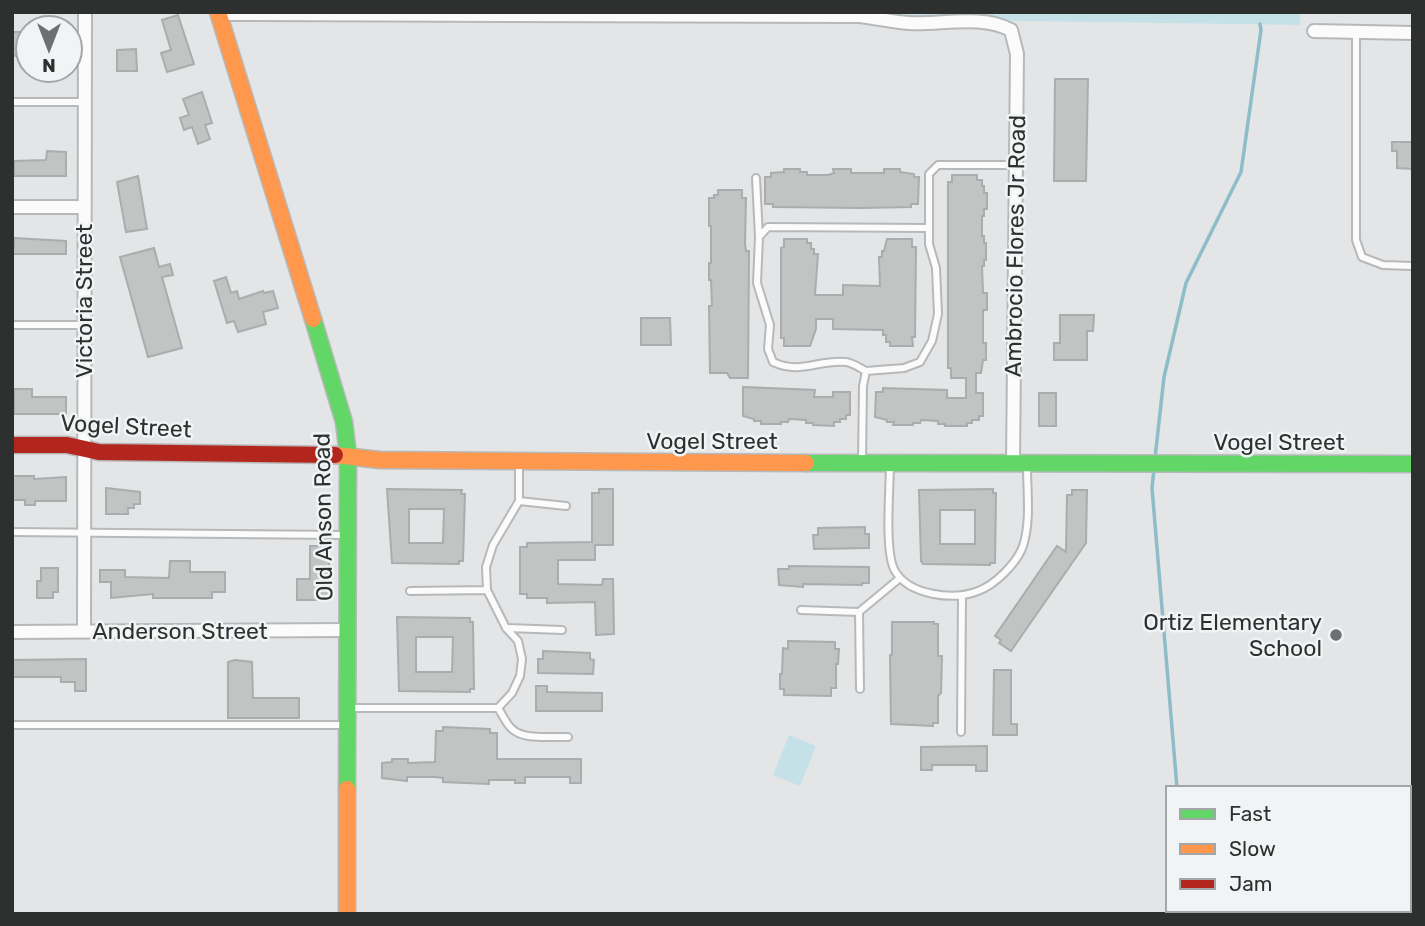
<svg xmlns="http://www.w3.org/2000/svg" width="1425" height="926" viewBox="0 0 1425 926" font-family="Rubik,sans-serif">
<rect width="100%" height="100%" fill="#e4e5e6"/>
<!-- green -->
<path fill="#c5e1e8" d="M806,12H1300V25L1013,21L1002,18Z
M789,735L816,746L800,786L773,775Z"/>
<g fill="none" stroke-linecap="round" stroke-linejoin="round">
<!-- stream -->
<path stroke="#8dbdc8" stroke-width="3.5" d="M1155,458L1164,377L1186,283L1241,172L1261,30L1260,24
M1154,469L1152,488L1177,788
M1187,910V914"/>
</g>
<!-- building -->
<path fill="#c2c4c4" stroke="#abacad" stroke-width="2" fill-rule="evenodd" d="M178,15L194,64L167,72L161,53L171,50L162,20Z
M12,32H23V40H28V54L12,56Z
M136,49L137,71H117V50Z
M1055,79H1088L1086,181H1054Z
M202,92L212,123L205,125L210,139L198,144L192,127L184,130L180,118L189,115L183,99Z
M1392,142H1413V169L1397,168V151H1392Z
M47,151L66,152V176H14V161L46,160Z
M784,169H800V172H807V175H828L834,173L833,169H851V173H884V169H900V172L914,174V177H919L918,204H911V207L861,208L773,207V204H765V177H771V173L784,172Z
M952,175H977V180H982V186H984V193H987V209H984V216H982V236H984V243H986V260H984V266H982L983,293H987V310H983V343H986V360H983L981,373H976V393H983V416H979V420H972V423H967V426H945V424H938V421L921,420L920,423H913V425H893L894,422H887V420L875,417L876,392H883V388L947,390V398H966V378H951V368H948V182H952Z
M138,176L147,229L126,232L117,182Z
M718,190H742V198H746L745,244L746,251H749L748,378H730L727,373H710L709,306H712L711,280H709V263H711V226H709V198H714V195H718Z
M14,238L66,241V254H13Z
M784,239H807V243H811V249H814V254H818L815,295H843V285L880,286L879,257H882V251H884L887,239H912V247H916L915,337H912L913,346H890V342H886V335H883V330L833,329V319H816V329L810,346H784V338H781V248L784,247Z
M154,248L159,267L170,264L173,275L162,277L182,348L148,357L120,257Z
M226,277L231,293L237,291L239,299L263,291L264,293L273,291L278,308L263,312L266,324L238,332L234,321L227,323L214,281Z
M1060,315H1094L1093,331H1087V360H1054V343H1060Z
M641,318H670L671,345H641Z
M743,387L815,390L814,397H833V392H850V415H846V419H840V422H834V426L813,425V423H806V420L789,419L788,422H781V424H761V421H754V419L743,416Z
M14,389H32V397H66V414H14Z
M1039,393H1056V426H1039Z
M12,476H34V479L66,477V501H35V505H25V500H12Z
M106,488L140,492V504H134V508H128V514H106Z
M387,489L462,490L461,494H465L463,561H459V564L392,563ZM409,509H444L443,543H409Z
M599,489H613V545H595V560H558V584L602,585L603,579H613L614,634L596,635L595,602L547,603V598H527V594H520V547H527V543L592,542V493H599Z
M993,489V493H996L995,563H990V565L923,564L921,561L919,490ZM940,510H975V544H940Z
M1072,490H1087L1086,543L1011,651L999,643L1001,640L995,636L1057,546L1066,552L1067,495H1072Z
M865,527V534H869V548L814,549L813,535H818V528Z
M310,546H329V600H297V579H310Z
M170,561H190V572H225V592H212V598H153V594L111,598V582H100V570H125V577L169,578Z
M789,566L869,567V583H862V585L803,584V587L779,585L778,569H789Z
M41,568H58V592H53V598H37V581H41Z
M397,617L470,618V622H473L474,689H470V692L399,691ZM416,637H453L452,672H416Z
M892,622H934V624H938V656H942L941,693L938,696V723H933V726L891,724L890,655H892Z
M788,641L835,642V649H839L838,664H836V688H831V696L784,695V689H780V674H782L783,648L788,649Z
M543,651L590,653V659L594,660L593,674L538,673V659H543Z
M86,659V691H75V682H61V677H12V660Z
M235,660L252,662L253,698H299V718H228V662Z
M994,670H1011V724H1017V735H993Z
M536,686H547V692L602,693V711H536Z
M443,727L490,729V733H497V759H581V783H570V777H525V783H515V780H489V784L443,782V778L435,777H407V781L382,778V763L392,762V759H408V763L435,762L436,731H443Z
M987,746V771H976V765H932V770H921V747Z"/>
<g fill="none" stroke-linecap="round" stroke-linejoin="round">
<defs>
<path id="lane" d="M1356,32V240L1362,257L1383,265L1413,266
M12,102H84
M756,178L759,237
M12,325H84
M866,371C860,368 853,363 846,362C819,359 800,375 773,362L768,349L770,325L757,283L759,237L768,227L928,228
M862,461L863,386L866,371L904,368L920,362L932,341L938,314L936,268L929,244V174L938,165H1016
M890,464C890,487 884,553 895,571C909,595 953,601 978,591C995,585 1017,563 1023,546C1031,521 1027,492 1027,466
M519,501L566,506
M12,532L346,535
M410,591L487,590
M801,610L859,612L900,578
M859,612L860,689
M506,628L562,630
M348,708H498L512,693L520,676L522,659L518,641L506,628L487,590L486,567L493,545L519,501V464
M498,708C502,714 506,723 511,728C523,741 551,736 568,737
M12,725H345
M961,732L962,595"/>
<path id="street" d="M218,14L860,16C876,18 892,22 909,23C941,25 981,14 1011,30L1017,54L1013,464
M1314,31L1413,33
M12,207H83
M84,631L85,12
M12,632L348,630"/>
<path id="fast" d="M313,319L344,422L348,455L347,789
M806,463L1413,464"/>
<path id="slow" d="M218,12L313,319
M335,455L380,460L806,463
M347,914V789"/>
<path id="jam" d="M12,445H67L99,452L335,455"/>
</defs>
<!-- lane casing -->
<use href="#lane" stroke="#b7b8b9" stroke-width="10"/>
<!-- street casing -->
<use href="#street" stroke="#b7b8b9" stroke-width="16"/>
<!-- fast casing -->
<use href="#fast" stroke="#b7b8b9" stroke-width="19"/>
<!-- slow casing -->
<use href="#slow" stroke="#b7b8b9" stroke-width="19"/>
<!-- jam casing -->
<use href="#jam" stroke="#b7b8b9" stroke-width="19"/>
<!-- lane -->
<use href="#lane" stroke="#fbfbfb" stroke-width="6"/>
<!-- street -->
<use href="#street" stroke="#fbfbfb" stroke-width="12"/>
<!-- fast -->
<use href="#fast" stroke="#63d668" stroke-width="16"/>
<!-- slow -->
<use href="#slow" stroke="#ff974d" stroke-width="16"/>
<!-- jam -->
<use href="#jam" stroke="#b3261e" stroke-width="16"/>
</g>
<!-- markers -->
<circle fill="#6e6f70" stroke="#f0f4f5" stroke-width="2.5" cx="1336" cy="635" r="7"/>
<g text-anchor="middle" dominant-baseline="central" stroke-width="5" stroke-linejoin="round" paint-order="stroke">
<!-- street labels -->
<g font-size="23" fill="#2e3030" stroke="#f0f4f5">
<text transform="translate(1015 246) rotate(-89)">Ambrocio Flores Jr Road</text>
<text transform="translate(84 301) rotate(-90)">Victoria Street</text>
<text transform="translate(126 426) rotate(3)">Vogel Street</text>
<text x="712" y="441">Vogel Street</text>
<text x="1279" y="442">Vogel Street</text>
<text transform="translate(323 517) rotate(-91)">Old Anson Road</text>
<text x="180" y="631">Anderson Street</text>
</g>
<!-- poi labels -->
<g font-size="23" fill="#2e3030" stroke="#f0f4f5" text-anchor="end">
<text x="1322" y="622">Ortiz Elementary<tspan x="1322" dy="26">School</tspan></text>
</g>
</g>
<!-- border -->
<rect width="1425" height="926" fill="none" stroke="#2e3030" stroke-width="28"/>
<!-- legend -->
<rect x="1166" y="786" width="245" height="126" fill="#f0f4f5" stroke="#a2a6a6" stroke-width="2"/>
<rect x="1180" y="809" width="35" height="10" fill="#63d668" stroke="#a2a6a6" stroke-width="2"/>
<text x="1229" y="821" font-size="21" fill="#2e3030">Fast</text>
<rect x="1180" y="844" width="35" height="10" fill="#ff974d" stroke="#a2a6a6" stroke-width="2"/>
<text x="1229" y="856" font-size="21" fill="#2e3030">Slow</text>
<rect x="1180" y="879" width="35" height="10" fill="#b3261e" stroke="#a2a6a6" stroke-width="2"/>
<text x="1229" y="891" font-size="21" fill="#2e3030">Jam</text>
<!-- north arrow -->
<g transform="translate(49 49) rotate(180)"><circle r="33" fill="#f0f4f5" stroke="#a2a6a6" stroke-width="2"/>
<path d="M0-5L12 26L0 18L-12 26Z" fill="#6e6f70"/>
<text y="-10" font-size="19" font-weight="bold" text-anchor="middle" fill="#2e3030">N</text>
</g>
</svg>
